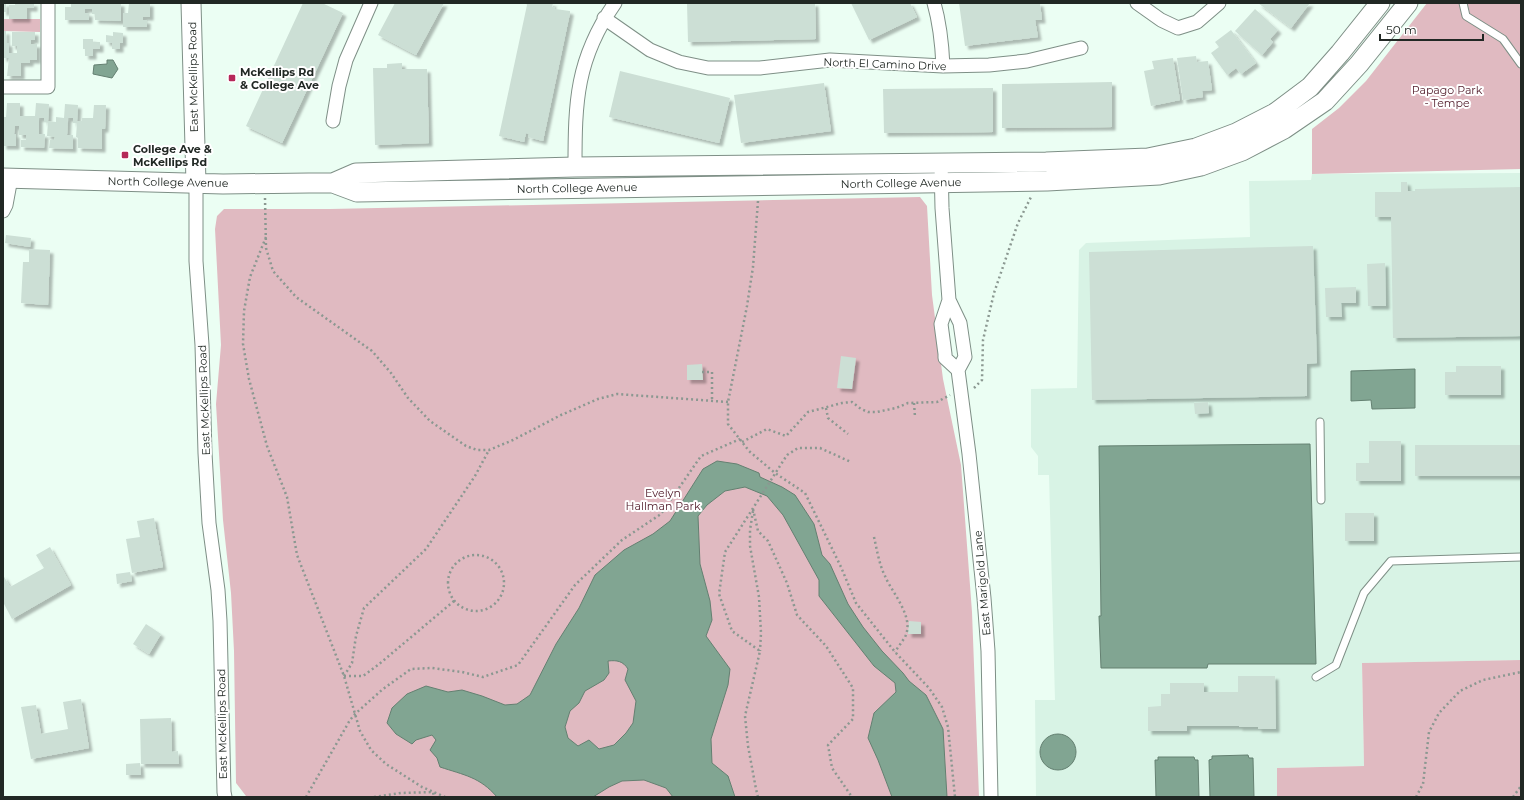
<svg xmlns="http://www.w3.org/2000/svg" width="1524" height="800" viewBox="0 0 1524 800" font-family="Montserrat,sans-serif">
<defs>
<filter id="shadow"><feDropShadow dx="3.5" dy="3.5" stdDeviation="1" flood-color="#0004"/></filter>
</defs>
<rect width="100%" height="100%" fill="#ebfef3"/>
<!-- built -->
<path fill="#d8f3e5" d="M1521,173V660L1362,663L1364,766L1277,768V797H1036L1035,700H1055L1049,475H1038V456L1031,447V389L1077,388L1079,250L1086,243L1250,237L1249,181L1311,180L1312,174Z"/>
<!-- green -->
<path fill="#e0bac1" d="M1427,3H1521V169L1312,174V129L1339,108L1366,81Z
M3,19H40V32L3,31Z
M920,197L927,206L932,295L943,379L961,465L972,612L979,797H249L246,796L236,783L234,651L231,593L223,520L216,404L221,345L215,229L217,216L224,209H330Z
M1521,660V797H1277V768L1364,766L1362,663Z"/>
<!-- water -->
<path fill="#81a592" stroke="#648071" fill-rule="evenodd" d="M107,60H113L118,69L112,78L93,74L94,65L107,64Z
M1415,369V408L1372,409L1371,400L1351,401V371Z
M1310,444L1316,664H1208L1207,668H1101L1099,616H1101L1099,446Z
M717,461L737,464L759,473L760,477L782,487L795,495L814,524L822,555L830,564L848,604L863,627L882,651L903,673L909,681L926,695L943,729L947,797H892L878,760L868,738L874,713L896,692L895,683L874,666L819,596V580L783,515L767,496L745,487L725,491L707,505L698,516L700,564L710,601L712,620L706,636L730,669L728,685L711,739L712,763L728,776L735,797H673L666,788L644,780L622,781L609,787L593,797H497C480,777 464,775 440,767L437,758L430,750L436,740L432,735L416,740L412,744L396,734L387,723L392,708L407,694L426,686L448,692L462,690L482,696L505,705L517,704L530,695L556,644L579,608L595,575L624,550L653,534L670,521L703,469ZM608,661C617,660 623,661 628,669L625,680L636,701L633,723L626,733L614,745L599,749L589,740L578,746L568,738L565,727L570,711L579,703L585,691L604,680L609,673Z
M1040 752a18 18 0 1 1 36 0a18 18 0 1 1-36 0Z
M1248,755L1249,758H1253L1254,797H1210L1209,760L1212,759V756Z
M1158,757H1194L1195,760H1198L1199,797H1156L1155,760H1158Z"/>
<!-- building -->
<path fill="#ccdfd5" filter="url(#shadow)" d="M3,3H6V12H3Z
M15,3H34V8H27V19H9V5H15Z
M71,3H121V21L95,20V14H92V9H85V13H89V20H65V7H71Z
M129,3H150V17H143V20H147V27H123V13H128Z
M303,3H322L343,13L282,143L246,126Z
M395,3H444L416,55L378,35Z
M526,3H553L552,7L555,8V9L570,11V13L543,141L528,137L529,134L526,133L524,142L499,136L527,5Z
M687,3H815L816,39L688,42Z
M851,3H910L917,17L869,40Z
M959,3H1040L1042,20H1035L1038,37L965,46Z
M1258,3H1310L1291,28Z
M1255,9L1278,30L1270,39L1273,42L1262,55L1235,31Z
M1231,30L1256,63L1241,74L1236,68L1227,75L1211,53L1219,47L1215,42Z
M3,31H6V43H9V53H17V46H12V32H35V40H31V44H37V60H30V63H21V76H7L9,58H3Z
M113,32L123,33V43H120V49H112V43L106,42V35L113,36Z
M83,39H93V42H100V49H93V56H85V49H83Z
M1196,56L1197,62L1208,61L1212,90L1202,91L1203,97L1183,100L1177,58Z
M1173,58L1180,100L1151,106L1144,71L1154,69L1152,61Z
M402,63V69H427L429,143L375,145L373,68H387V64Z
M620,71L730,98L719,143L609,117Z
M1112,82V127L1002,128V84Z
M824,83L831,131L741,143L734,95Z
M993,88V132L884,133L883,89Z
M7,103H20V116H35L36,103L49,104L48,121L56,122V117L64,118L65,104L78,105L77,121H82V118H93L94,105H106L105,129H102V149L78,148V138L76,137L77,123H73V118H68L67,135H73V149L49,148L50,140H54L55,137L47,136L48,122H44V118H39V134H45L44,148L21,147V140H26V135H19V126H15L14,134H16V146H3V117H6Z
M1401,182H1407L1408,191H1415V189L1521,187V336L1393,338L1391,217H1375V192H1401Z
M6,235L31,238L30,247L5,243Z
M1313,246L1317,363L1307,364V396L1092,400L1089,252Z
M29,249L50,250L48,305L21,303L23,262H29Z
M1385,263L1386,306H1368L1367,264Z
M1356,287V303H1341L1342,317H1326L1325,288Z
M841,356L856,358L852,389L837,388Z
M702,364L703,380H687V365Z
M1456,366H1501V395H1445V372H1456Z
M1208,402L1209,413L1195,414L1194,403Z
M1369,441H1401V481H1356V463H1369Z
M1415,445H1521V476H1415Z
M1345,513H1374V541H1345Z
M154,518L163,567L132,573L126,539L140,537L137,521Z
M50,547L71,585L12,619L3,602V575L10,587L44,568L36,555Z
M130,572L132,581L117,584L116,574Z
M909,621L921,622V634H908Z
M146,624L161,634L149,654L133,644Z
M1238,676H1275L1276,729H1258V727H1239V726H1187V731H1148V707L1161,706V694H1170V683H1204V692H1238Z
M81,699L89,748L31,759L21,707L36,705L41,734L68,729L63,702Z
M171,718L172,752L178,751L179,764H141L140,719Z
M140,763L141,775H126V764Z"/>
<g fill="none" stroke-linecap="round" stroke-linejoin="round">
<defs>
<path id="lane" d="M1463,3L1466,16L1503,39L1521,64
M1320,422L1321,500
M1316,677L1336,665L1364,593L1391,561L1521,557"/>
<path id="street" d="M934,3C940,24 942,44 943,66
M1137,3L1161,20L1178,28L1197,22L1219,3
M604,18L650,50L679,62L708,68H760L830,60L943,66L989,65L1027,61L1081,48
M3,87H48V3
M333,121L339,86L346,60L371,3
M941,163L942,208L949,300L960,323L965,357L958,370
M575,167C575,102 576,59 615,3
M196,183V261L202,345L205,453L209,523L218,590L220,621L224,792L225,797
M3,211L6,205L11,178
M949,300L941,324L945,354V358L958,370L969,454L984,598L988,651L991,797"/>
<path id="secondary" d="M191,3L196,183
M3,178L223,184L309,183H333L356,173L575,167L1046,162L1148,158L1196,148L1236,133L1275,113L1310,87L1340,53L1380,3
M333,183L357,192L1047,181L1159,175L1201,166L1242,151L1284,129L1325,101L1359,64L1408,3"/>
</defs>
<!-- lane casing -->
<use href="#lane" stroke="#7e8f86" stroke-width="9"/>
<!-- street casing -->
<use href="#street" stroke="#7e8f86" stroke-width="15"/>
<!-- secondary casing -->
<use href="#secondary" stroke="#7e8f86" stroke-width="21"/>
<!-- path -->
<path stroke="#8b9891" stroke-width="2.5" stroke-dasharray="2 3" stroke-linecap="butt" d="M265,198L266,248L273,271L296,297L372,351L391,373L408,398L430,421L466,446L477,450H489L513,440L561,415L598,399L617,394L728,402
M758,201L753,267L747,306L728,402V424L749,451L775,473L805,493L841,567L856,603L895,652L929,688L942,707L948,727L955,797
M266,237L250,277L244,311L243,344L249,379L267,446L287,497L297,555L344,676L360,731L371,750L386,764L422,787L445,797
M702,372H712V401
M974,388L982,380L983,340L994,293L1018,223L1031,197
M914,403L915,417
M826,408L828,418L848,434
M742,442L767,429L786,436L808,412L842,403L852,402L861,409L868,412H877L896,408L908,403L937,402L950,395
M753,509L758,531L768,541L787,583L797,615L826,646L853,688V719L828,745L832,768L852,797
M753,511L750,530V546L759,597L761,633L760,651
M874,537C877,550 879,564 885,576C892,593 915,617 905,637C902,642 898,647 895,652
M448 583a28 28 0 1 1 56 0a28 28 0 1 1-56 0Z
M344,676L352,663L356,636L364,608L426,549L475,476L489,450
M344,676H363L378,665L454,601
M306,797L350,720L355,714L383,689L411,669L432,668L462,672L483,677L518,665L575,585L622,540L661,514L701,456L740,439
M374,797L401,793L433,792L434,797
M758,797L756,789L748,746L745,716L760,651L732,631L719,594L725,552L787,455L798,448H820L851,462
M1416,797L1423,784L1429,732L1439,713L1460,691L1483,680L1521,672
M1513,797L1521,786"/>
<!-- lane -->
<use href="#lane" stroke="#fff" stroke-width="7"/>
<!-- street -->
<use href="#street" stroke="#fff" stroke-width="13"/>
<!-- secondary -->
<use href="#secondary" stroke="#fff" stroke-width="19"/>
</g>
<!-- markers -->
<g fill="#b62859" stroke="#fff" stroke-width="1.5">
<rect x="228" y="74" width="8" height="8" rx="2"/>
<rect x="121" y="151" width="8" height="8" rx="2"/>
</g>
<g text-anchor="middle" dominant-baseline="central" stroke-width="4" stroke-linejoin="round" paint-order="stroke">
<!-- street labels -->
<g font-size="11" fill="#212824" stroke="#fff">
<text transform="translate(885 64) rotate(2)">North El Camino Drive</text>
<text transform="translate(193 77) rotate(-91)">East McKellips Road</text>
<text transform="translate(168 182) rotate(1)">North College Avenue</text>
<text transform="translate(901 183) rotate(-1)">North College Avenue</text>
<text transform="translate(577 188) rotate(-1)">North College Avenue</text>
<text transform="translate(204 400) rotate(-92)">East McKellips Road</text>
<text transform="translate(982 583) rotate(-95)">East Marigold Lane</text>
<text transform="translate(222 724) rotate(-91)">East McKellips Road</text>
</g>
<!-- poi labels -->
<g font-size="11" font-weight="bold" fill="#212824" stroke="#fff" text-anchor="start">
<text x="240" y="72">McKellips Rd<tspan x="240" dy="13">&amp; College Ave</tspan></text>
<text x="133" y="149">College Ave &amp;<tspan x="133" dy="13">McKellips Rd</tspan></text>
</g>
<!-- park labels -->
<g font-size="11" fill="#55212f" stroke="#fff">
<text x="1447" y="90">Papago Park<tspan x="1447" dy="13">- Tempe</tspan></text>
<text x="663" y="493">Evelyn<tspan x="663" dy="13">Hallman Park</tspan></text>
</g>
</g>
<!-- border -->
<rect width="1524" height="800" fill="none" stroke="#212824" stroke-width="8"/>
<!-- scale -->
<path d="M1380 34v6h103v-6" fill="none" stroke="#212824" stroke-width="2"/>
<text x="1386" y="34" font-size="12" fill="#212824" stroke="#ffffff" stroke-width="3" paint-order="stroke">50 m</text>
</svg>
